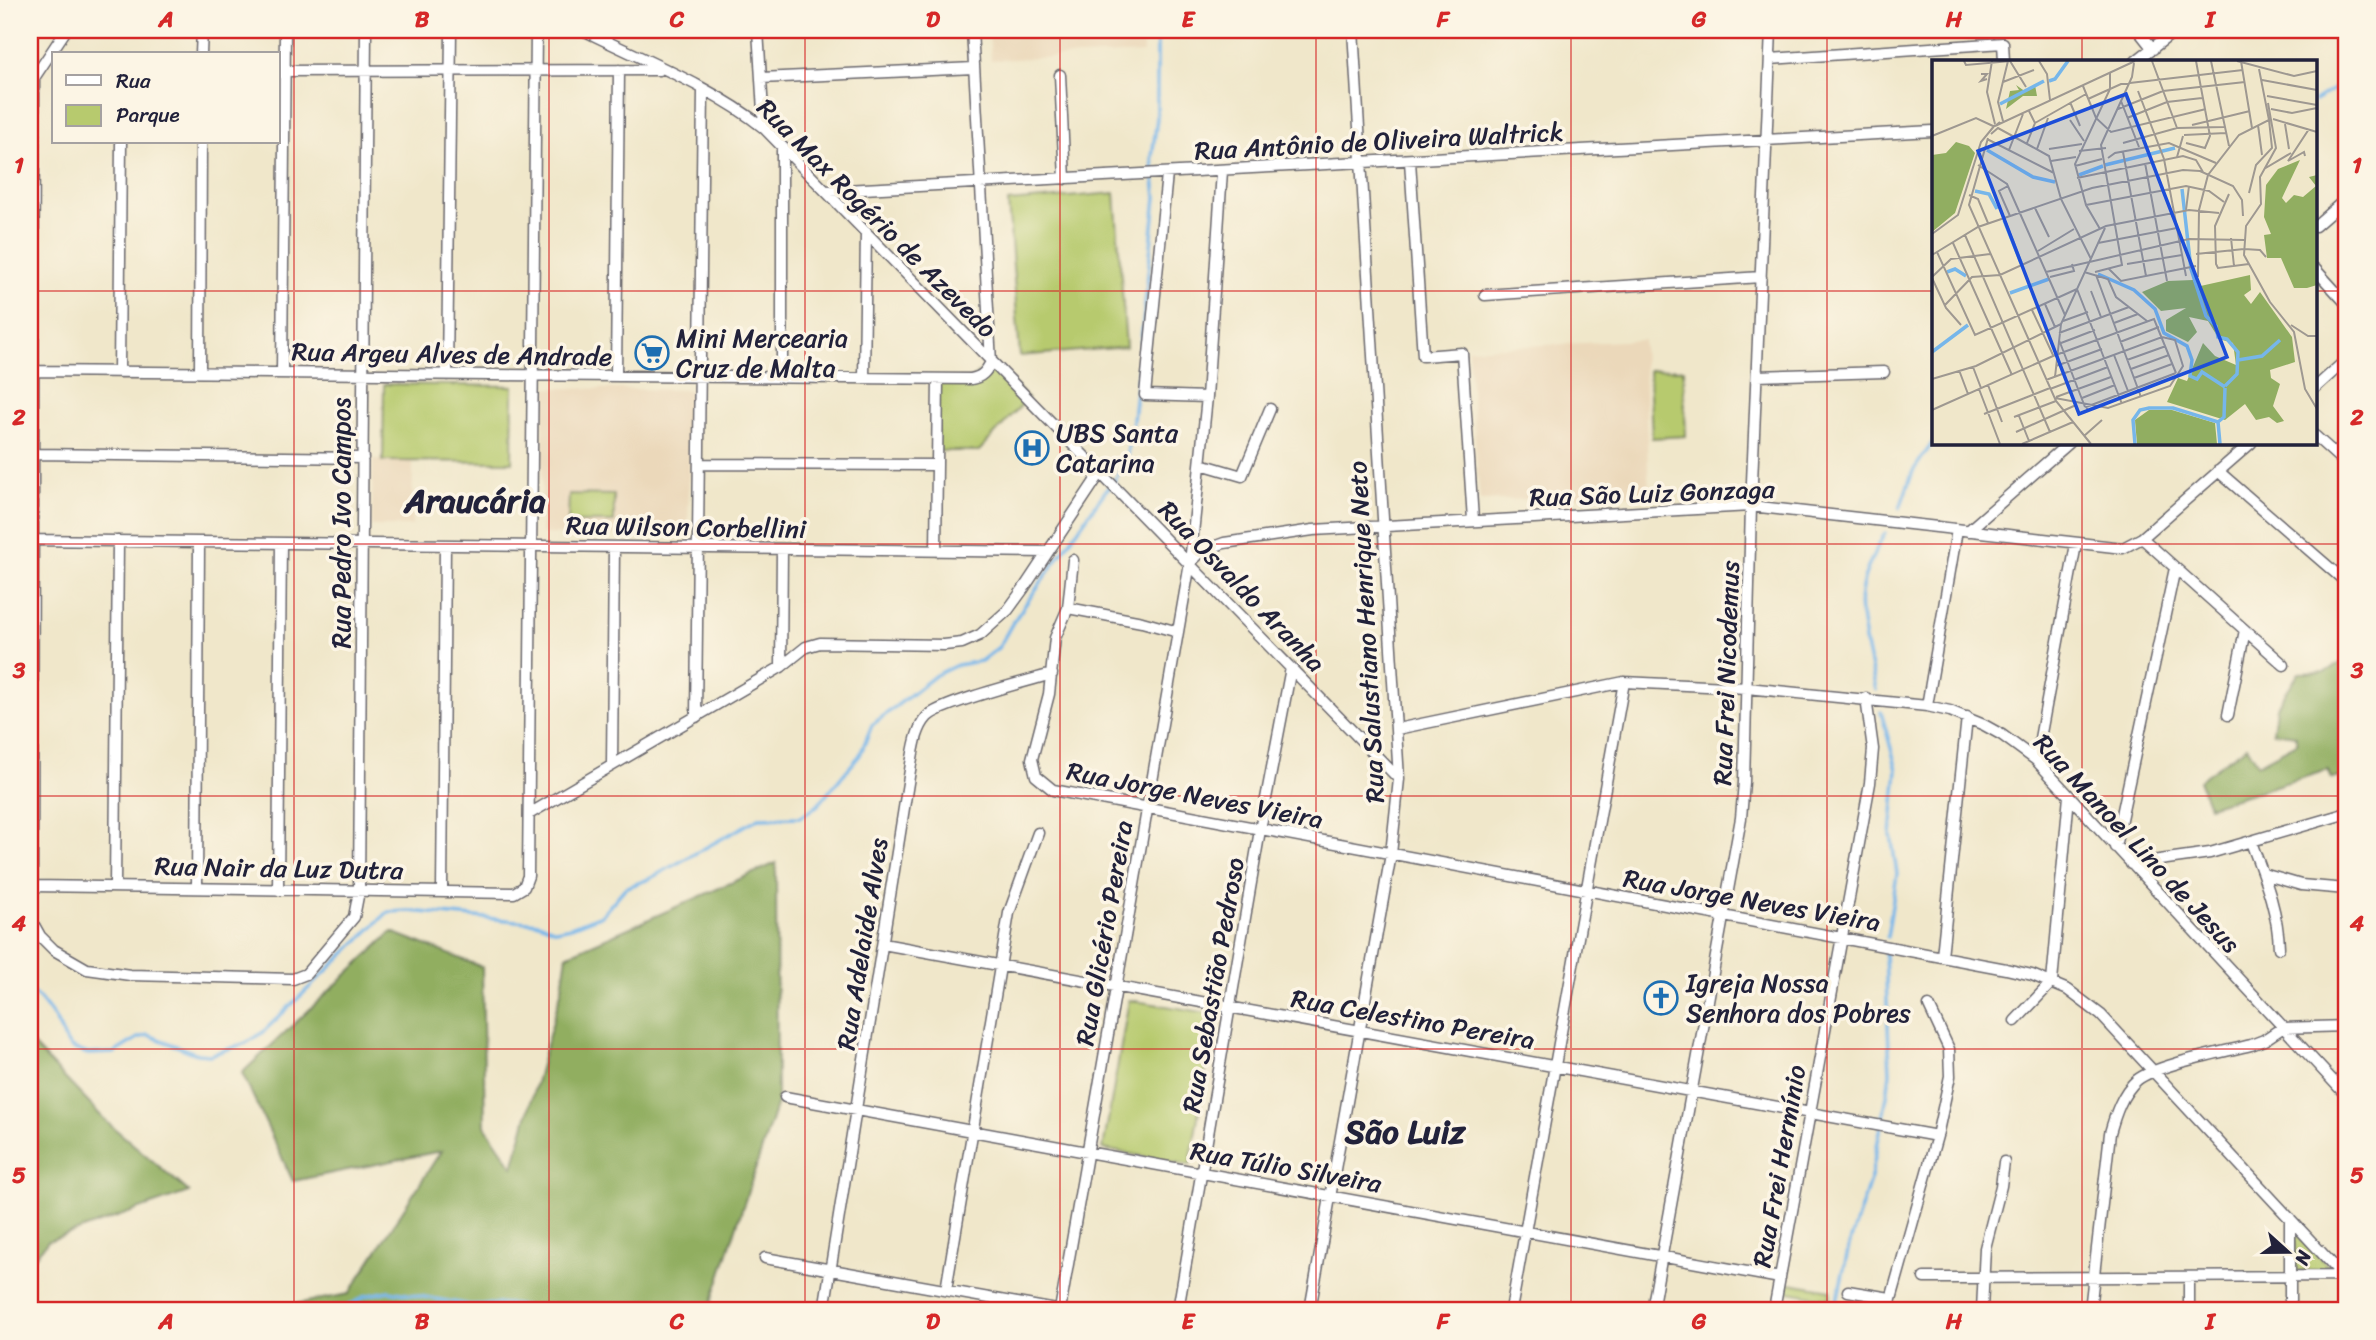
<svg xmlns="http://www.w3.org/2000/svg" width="2376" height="1340" viewBox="0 0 2376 1340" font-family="Sriracha,sans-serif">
<rect width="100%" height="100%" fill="#fcf5e5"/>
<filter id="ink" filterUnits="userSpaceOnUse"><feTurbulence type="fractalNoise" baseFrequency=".0143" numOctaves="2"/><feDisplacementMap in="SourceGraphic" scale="14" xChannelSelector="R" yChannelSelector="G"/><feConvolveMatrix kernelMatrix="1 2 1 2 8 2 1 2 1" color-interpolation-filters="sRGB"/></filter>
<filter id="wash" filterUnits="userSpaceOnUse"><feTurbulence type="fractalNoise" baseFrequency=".00686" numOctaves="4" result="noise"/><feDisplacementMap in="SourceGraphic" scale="28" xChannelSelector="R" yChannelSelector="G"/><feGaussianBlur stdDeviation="1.57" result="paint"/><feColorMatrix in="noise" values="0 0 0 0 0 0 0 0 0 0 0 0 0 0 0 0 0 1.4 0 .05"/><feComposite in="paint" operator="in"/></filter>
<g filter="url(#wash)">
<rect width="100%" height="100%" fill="#f0e7ca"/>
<!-- built -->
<path fill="#ebd8ba" d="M989,30H1143V53L991,60Z
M1643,340L1649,494L1480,501L1468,349Z
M544,388L690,390L688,536L541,534Z
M373,460L413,461L412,526H372Z"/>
<!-- green -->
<path fill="#b7ca6e" stroke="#6c7654" stroke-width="2" d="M1115,193L1126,347L1020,356L1008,202Z
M991,362L1028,398L979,451H937L938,379H971Z
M1683,369L1686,436L1652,438L1649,370Z
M384,384L513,386L512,462L383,461Z
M569,494L614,495V522H568Z
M1129,1000L1215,1014L1190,1165L1103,1149Z
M2295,1231L2332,1270L2295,1272Z
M1784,1282L1831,1290L1830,1299L1783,1291Z"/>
<!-- forest -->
<path fill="#91ae61" stroke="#5a684e" stroke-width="2" d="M2346,660V776L2332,779L2328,770L2209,806L2199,780L2247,746L2258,764L2297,743L2296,735L2273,732L2276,707L2299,673L2325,672Z
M776,863L777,1103L711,1304L644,1301L649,1310H263L349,1294L441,1151L293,1181L242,1073L392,932L482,967L485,1126L513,1167L562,988L567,955Z
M30,1042L107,1122L189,1192L48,1241L30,1262Z"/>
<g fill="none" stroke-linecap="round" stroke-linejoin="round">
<!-- stream -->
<path stroke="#76b6ea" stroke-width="3.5" d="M2315,101L2346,81
M1900,508L1913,471L1933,442
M1876,690C1871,667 1857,614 1861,593C1864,571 1875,552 1885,533
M1881,712L1897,770L1891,835L1897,874L1887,937
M30,991L40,999L54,1017L67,1043L72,1048L88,1054L114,1053L138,1038L148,1035L197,1054L210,1055L246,1043L262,1033L388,912L409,911L539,923L556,930L571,927L602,915L625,888L649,879L759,818L800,817L817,806L860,755L872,725L936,675L957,665L981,661L999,647L1013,622L1106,490L1112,485L1126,460L1133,420L1156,197L1152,157L1157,118V30
M342,1310L365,1296L389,1291L470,1305L508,1304L546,1310
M631,1310L739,1306L764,1310
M1835,1310L1849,1246L1871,1177L1887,1096L1890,1073L1885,953"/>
</g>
</g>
<g filter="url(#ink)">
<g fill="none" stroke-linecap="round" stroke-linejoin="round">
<defs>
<path id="street" d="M583,30C641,59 713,87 764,128L1399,779
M758,30L764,128
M2138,30L2153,49
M201,54L202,30
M1770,59L2003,43L2004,61
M2136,61L2176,30
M278,71L659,70
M1060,75L1065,179
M761,78L974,68
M30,79L34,78L32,886
M32,81L66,30
M1410,161L1423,356L1462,353L1473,520
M1167,174L1145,395L1207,397
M826,191L1933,131
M2315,226L2346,199
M2315,269L2346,303
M1485,295L1761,277
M30,371L971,379C982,377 986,372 991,362L972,30
M119,372L121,142
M200,372L201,142
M282,373L285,30
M447,375L451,30
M616,376L619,70
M1757,376L1884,372
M782,378V147
M864,378L866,232
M2315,388L2346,360
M2315,436L2346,464
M33,454L363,458
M699,464L937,465
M1201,464L1242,476L1270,409
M2218,471L2346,582
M1968,531L2069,443
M2142,538L2284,665
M30,540L1048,552
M936,551L938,379
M1073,560L1068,608L1055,638L1049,694L1032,759L1036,776L1053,790L2006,969L2032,975L2068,990L2101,1015L2346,1279
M1190,563L1202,551L1224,543L1313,530L1751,506L2123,548L2142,538L2251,443
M1068,608L1142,622L1178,632
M781,667L782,549
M1927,706L1957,530
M2228,715L2245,630
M696,717L703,90
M1397,729L1624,682L1747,688L1927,706L1950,711L1984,725L2002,735L2036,760L2346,1095
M2036,760L2076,544
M612,765L614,547
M529,814L781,667L806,647L820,643L944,645L962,643L980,635L1008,610L1024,588L1101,472
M2251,842C2264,877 2278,910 2279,948
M2115,847L2175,568
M2131,864L2210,853L2344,814
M2263,874L2301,885L2346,889
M32,886L514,893L524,887L528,876L536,30
M115,887L118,541
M197,888L199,542
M278,890L281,543
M442,892L445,545
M30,918L40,936L54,950L87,969L130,975L293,979L306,974L354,917L359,891L366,30
M883,944L1937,1136
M1942,956L1967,717
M2015,1021L2052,982L2069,796
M785,1097L1780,1278
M2290,1218V1310
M765,1258L1056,1310
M2189,1277V1310
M1924,1278L2343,1276
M946,1290L1009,913L1038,833
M1848,1291L1890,1298
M824,1310L911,764C914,748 916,729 927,717C940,703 1028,681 1052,674
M1060,1310L1190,563L1207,397L1222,171
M1178,1310L1260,830L1291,668
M1310,1310L1391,854L1399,779L1353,30
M1511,1310L1624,682
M1652,1310L1741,818L1744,782L1751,506L1771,30
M1774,1310L1870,783L1873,749L1866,698
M1888,1310L1937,1136L1950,1076L1949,1049L1929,1006
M1982,1310L1985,1248L2001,1186L2004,1162
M2090,1310L2110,1133C2115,1115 2122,1093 2137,1080C2155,1065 2224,1052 2251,1045L2264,1040L2282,1028L2346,1026"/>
</defs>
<!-- street casing -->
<use href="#street" stroke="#6a676d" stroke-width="13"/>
<!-- street -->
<use href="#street" stroke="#fff" stroke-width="10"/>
</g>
</g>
<!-- grid -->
<path fill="none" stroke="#d62828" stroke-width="2" stroke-opacity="0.55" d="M294,30V1310M549,30V1310M805,30V1310M1060,30V1310M1316,30V1310M1571,30V1310M1827,30V1310M2082,30V61M30,291H1933M2315,291H2346M2082,443V1310M30,544H2346M30,796H2346M30,1049H2346"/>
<!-- icons -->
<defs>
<symbol id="supermarket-ring" viewBox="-11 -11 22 22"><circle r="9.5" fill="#fcf5e5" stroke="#1f6fb2" stroke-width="1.5"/><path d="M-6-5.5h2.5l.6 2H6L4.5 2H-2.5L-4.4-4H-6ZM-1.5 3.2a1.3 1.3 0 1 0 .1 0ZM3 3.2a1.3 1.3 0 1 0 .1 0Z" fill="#1f6fb2"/></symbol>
<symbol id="hospital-ring" viewBox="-11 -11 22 22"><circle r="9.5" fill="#fcf5e5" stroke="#1f6fb2" stroke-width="1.5"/><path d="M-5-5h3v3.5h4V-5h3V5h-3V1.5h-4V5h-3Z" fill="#1f6fb2"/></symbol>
<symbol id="church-ring" viewBox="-11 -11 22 22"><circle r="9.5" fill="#fcf5e5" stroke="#1f6fb2" stroke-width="1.5"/><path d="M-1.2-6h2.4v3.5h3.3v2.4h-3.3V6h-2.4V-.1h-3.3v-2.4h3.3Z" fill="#1f6fb2"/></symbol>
</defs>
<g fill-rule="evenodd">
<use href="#supermarket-ring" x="633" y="334" width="38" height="38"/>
<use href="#hospital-ring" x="1013" y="429" width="38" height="38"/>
<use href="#church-ring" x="1642" y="979" width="38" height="38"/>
</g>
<g text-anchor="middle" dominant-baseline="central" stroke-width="7" stroke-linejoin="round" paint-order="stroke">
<!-- street labels -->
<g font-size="26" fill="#22223b" stroke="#fcf5e5">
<text transform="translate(1379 141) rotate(-3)">Rua Antônio de Oliveira Waltrick</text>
<text transform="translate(877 218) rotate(45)">Rua Max Rogério de Azevedo</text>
<text transform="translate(452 354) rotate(1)">Rua Argeu Alves de Andrade</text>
<text transform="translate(1652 493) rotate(-2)">Rua São Luiz Gonzaga</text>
<text transform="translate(341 523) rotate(-90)">Rua Pedro Ivo Campos</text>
<text transform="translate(686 527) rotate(1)">Rua Wilson Corbellini</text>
<text transform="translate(1242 586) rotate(46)">Rua Osvaldo Aranha</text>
<text transform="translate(1366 632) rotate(-93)">Rua Salustiano Henrique Neto</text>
<text transform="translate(1726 673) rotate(-88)">Rua Frei Nicodemus</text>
<text transform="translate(1195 795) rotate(11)">Rua Jorge Neves Vieira</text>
<text transform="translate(2137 843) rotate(47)">Rua Manoel Lino de Jesus</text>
<text transform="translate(279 868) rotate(1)">Rua Nair da Luz Dutra</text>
<text transform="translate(1752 900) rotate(10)">Rua Jorge Neves Vieira</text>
<text transform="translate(1104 933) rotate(-80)">Rua Glicério Pereira</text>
<text transform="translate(862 944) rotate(-81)">Rua Adelaide Alves</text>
<text transform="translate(1213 985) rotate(-80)">Rua Sebastião Pedroso</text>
<text transform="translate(1413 1019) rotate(10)">Rua Celestino Pereira</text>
<text transform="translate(1779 1166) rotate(-80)">Rua Frei Hermínio</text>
<text transform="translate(1286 1167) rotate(10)">Rua Túlio Silveira</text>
</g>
<!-- poi labels -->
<g font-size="26" fill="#22223b" stroke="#fcf5e5" text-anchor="start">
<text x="676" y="338">Mini Mercearia<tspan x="676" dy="30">Cruz de Malta</tspan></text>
<text x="1056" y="433">UBS Santa<tspan x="1056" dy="30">Catarina</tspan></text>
<text x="1686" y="983">Igreja Nossa<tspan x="1686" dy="30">Senhora dos Pobres</tspan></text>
</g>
<!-- district labels -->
<g font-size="33" font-weight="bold" fill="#22223b" stroke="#fcf5e5">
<text x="475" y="501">Araucária</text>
<text x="1405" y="1132">São Luiz</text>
</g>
</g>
<!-- overview -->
<g transform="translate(1932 60)">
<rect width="385" height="385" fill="#f0e7ca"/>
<path d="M84,25L94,32L103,25L105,36H91L74,49L78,31L87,30ZM24,82L37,86L43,93L23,153L0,172V95L14,93ZM368,100L350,138L354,143L362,135L371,137L384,126L377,117L385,115V225L375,228H362L349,198H335L332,175L339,174L332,157L334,125L346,109ZM318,215L319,230L312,235L319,244L328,232L360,277L363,302L338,310L339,318L348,324L341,346L352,361L345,363L337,357L324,360L313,344L293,360L235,342L246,318L255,321L271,283L283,296L304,305L301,283L287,279L276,261L257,257L265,272L256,282L234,271V260L254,248L229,251L210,232L236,221L261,220L264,227ZM217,350H240L283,363L285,384H205L203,360Z" fill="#91ae61"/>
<path fill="none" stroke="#76b6ea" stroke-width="3.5" d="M117,21L123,19L136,1M68,44L112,21M55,90L101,117L123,122M173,105L243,88M147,115L171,106M250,129L259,209L274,256L284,266L286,277L295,279L306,292L305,314L293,326M43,131L57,134L65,149M72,160L89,203M15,212L23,209L34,216M166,214L202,230L223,249L232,273L255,286L260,300L258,316L265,319L270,312L293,327M78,233L117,219M0,292L36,265M306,300L330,296L348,280M286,362L292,357L293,328M286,362L288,384M203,384L201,360L208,350L217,348H241L286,362"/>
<path fill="none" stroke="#9e9891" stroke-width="2" d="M32,1L34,5L79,1M60,1L55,32L63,64M78,1L94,27M107,1L115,14L118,40M220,1L245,68M279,1L297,86M305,1L362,16L385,11M309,1L320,68M49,14H55L49,21L55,19M330,20L385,30M71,22L102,10M151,26L164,58L179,72L274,49M206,31L232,99L254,216M335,36L385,45M156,39L189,24L311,10M189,41L207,87M138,42L148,66M336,43L344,88L328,117L329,144L314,166L312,195L338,242L362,272L373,329L385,349M186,49L231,31L313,22M339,49L360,53L385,48M195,58L235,42L270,38M341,59L385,72M138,60L152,81M71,61L66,42L76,1M68,62L63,66L203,1M103,63L154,34M353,64L357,89M260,65L318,51M326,65L330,95M59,74L66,68L117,96L129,139L159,199M252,75L294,73M0,76L44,58L61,66M56,78L37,145L124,341L159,384M55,79L122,113M95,83L103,63L97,51M191,83L245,68L292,67M254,83L273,88L278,76L264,1M105,89L116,58M117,89L150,84M77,90L91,54M147,91L174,88M191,92L214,216M373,96L372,92L356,101L377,69M245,97L251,76M176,98L183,93L237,83L284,103M119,101L144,97M213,103L235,221M46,105L75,124L133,255M143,106L170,99M332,109L359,93M145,118L251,96L264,100L271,112M76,126L67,131L78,156M317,133L324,105L340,88L337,60M297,134L283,166L284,204L286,208L317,204M37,135L46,139L56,163M154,145L254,126L277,131L292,142M103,148L117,177M254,150L257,126M168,169L154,145L143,104L178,29V13M0,174L26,155L49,82L63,65M33,175L118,372M299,178L302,206M21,183L80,315M166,183L245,168M106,191L142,169M5,192L43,275L145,229M264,194L312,189L328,190L334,197M0,195L46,167L160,128L251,110L268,111L301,126L310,140L311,156M195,204L250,195M177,209L189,221L264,206M114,212L257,179L313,180M152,212L176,219L184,237L215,261M163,212L190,205L169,85L200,17L202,3M164,215L209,337M0,217L19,199L58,194M118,217L142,211L140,204M266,217L267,150L276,115L307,75L337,60L327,9M0,218L14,248L29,265M145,229L190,344M159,231L169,257M113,244L123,267M13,245L40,217L68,215L174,166L257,150L287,153M100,250L121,295M131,261L156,252M182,263L206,254M359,265L376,276H385M127,273L197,247M127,280L153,347M188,282L227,267M129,283L163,270M182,295L196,331M195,300L234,286M124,306L170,289M41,307L49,328M199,309L237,295M27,310L36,334M123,317L129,264L173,168M202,318L240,304M0,319L44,306L129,264M114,320L230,277L243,280L251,306L238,326L176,348L123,338M56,325L70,362M47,329L68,384M118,329L176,307M124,337L179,317M150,338L183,325M0,350L121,296L222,259L244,313M157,351L154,347L244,313M52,354L118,328M87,356L97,381M82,357L124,341M84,372L144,345M152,376L170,360M90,384L141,362"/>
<path fill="#1d4ed8" fill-opacity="0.15" stroke="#1d4ed8" stroke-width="3.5" d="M194,34L295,297L147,354L46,91Z"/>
<rect width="385" height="385" fill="none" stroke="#22223b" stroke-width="3.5"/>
</g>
<!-- margin -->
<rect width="2376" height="1340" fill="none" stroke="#fcf5e5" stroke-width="77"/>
<!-- legend -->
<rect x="52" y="52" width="228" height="91" fill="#fcf5e5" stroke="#a5a1a1" stroke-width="2"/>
<rect x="66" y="75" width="35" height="10" fill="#ffffff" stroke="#a5a1a1" stroke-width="2"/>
<text x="116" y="88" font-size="21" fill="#22223b">Rua</text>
<rect x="66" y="105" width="35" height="21" fill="#b7ca6e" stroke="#a5a1a1" stroke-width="2"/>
<text x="116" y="122" font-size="21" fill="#22223b">Parque</text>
<!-- north arrow -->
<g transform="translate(2288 1252) rotate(111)" stroke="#fcf5e5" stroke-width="5" paint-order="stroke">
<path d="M0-5L12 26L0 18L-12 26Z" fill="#22223b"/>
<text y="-10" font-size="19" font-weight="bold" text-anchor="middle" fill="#22223b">N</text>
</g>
<rect x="38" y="38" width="2300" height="1264" fill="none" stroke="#d62828" stroke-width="2.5"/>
<g font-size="23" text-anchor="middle" font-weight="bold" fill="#d62828">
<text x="166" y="27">A</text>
<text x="422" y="27">B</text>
<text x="677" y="27">C</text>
<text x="933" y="27">D</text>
<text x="1188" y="27">E</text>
<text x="1443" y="27">F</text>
<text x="1699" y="27">G</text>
<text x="1954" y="27">H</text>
<text x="2210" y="27">I</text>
<text x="19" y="173">1</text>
<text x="2357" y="173">1</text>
<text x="19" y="425">2</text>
<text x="2357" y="425">2</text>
<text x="19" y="678">3</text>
<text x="2357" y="678">3</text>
<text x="19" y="931">4</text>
<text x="2357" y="931">4</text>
<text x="19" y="1183">5</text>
<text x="2357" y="1183">5</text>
<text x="166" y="1329">A</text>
<text x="422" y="1329">B</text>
<text x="677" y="1329">C</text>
<text x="933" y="1329">D</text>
<text x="1188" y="1329">E</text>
<text x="1443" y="1329">F</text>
<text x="1699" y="1329">G</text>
<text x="1954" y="1329">H</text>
<text x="2210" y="1329">I</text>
</g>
</svg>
